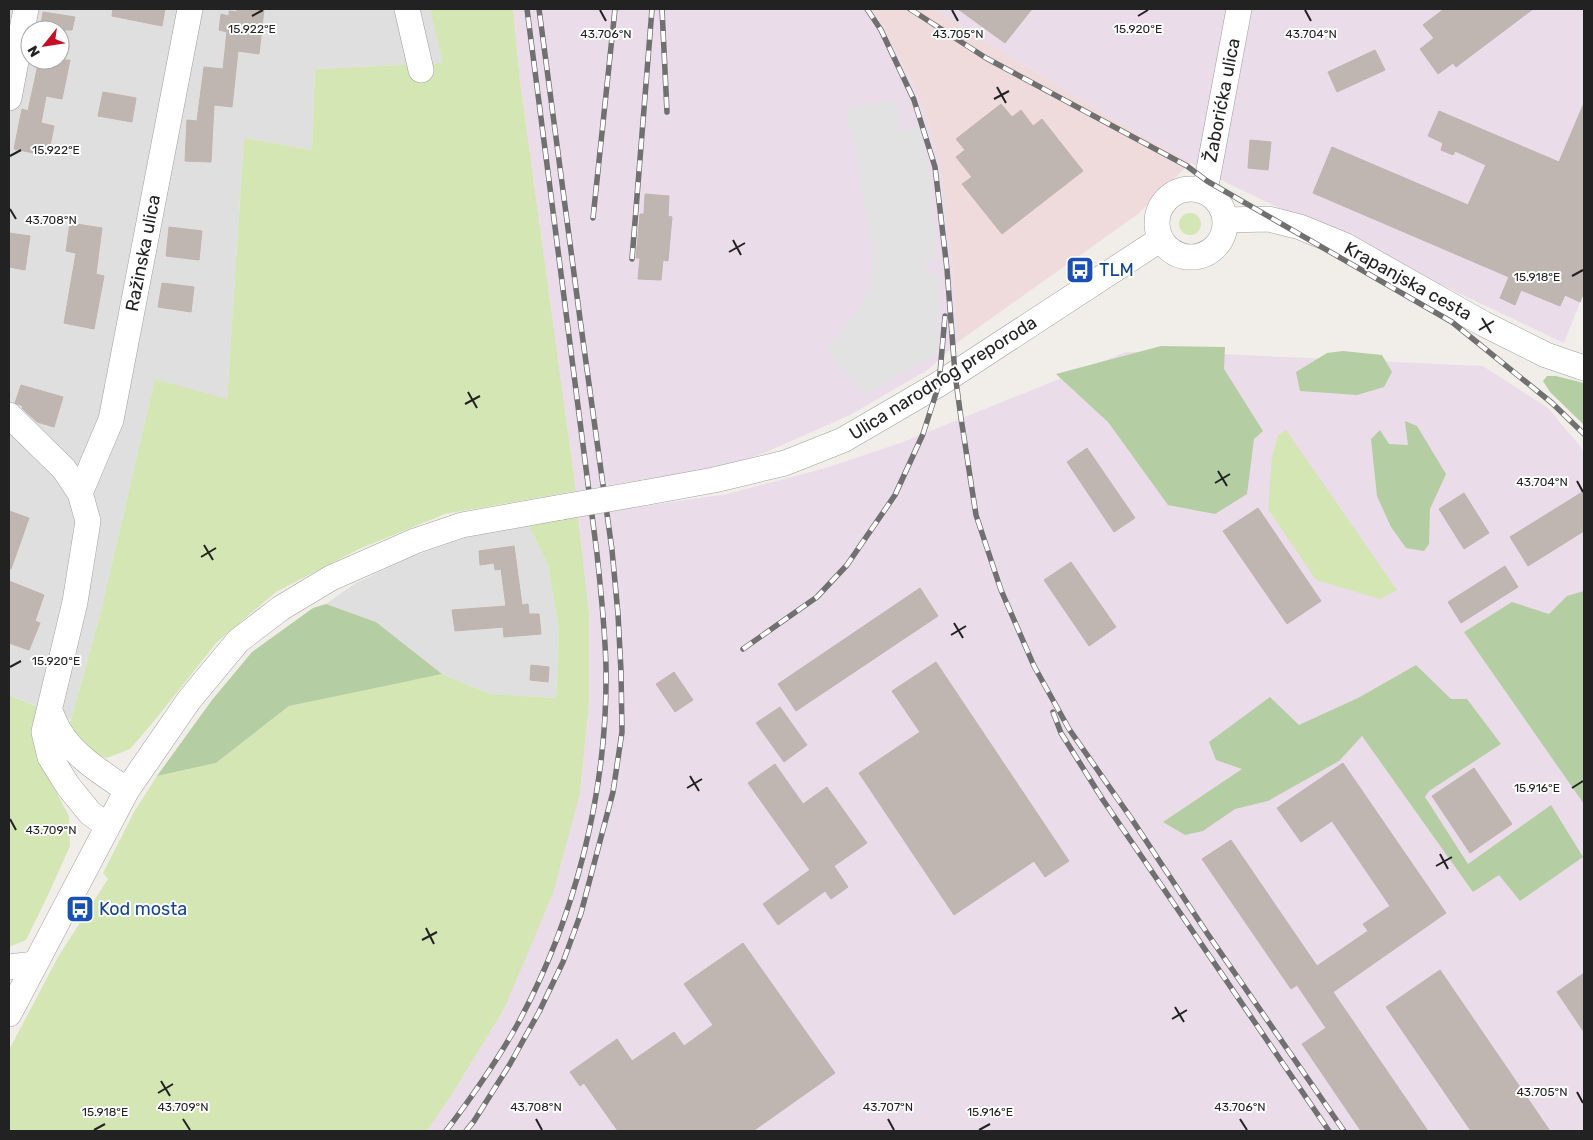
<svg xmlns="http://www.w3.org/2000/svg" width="1593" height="1140" viewBox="0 0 1593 1140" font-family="Rubik,sans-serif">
<rect width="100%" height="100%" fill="#f1eee9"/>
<!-- residential -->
<path fill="#e0dfdf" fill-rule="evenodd" d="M9,9H430L444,63L315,69L312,150L244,138L227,400L155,380L100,615L71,720L9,695ZM30,30H60V60H30Z
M528,524L548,565L559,630L556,698L490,694L442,674L376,622L326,604L354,584L408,558L465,538Z"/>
<!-- commercial -->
<path fill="#f0dbdc" d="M873,9H934L1111,118L1191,162L1138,214L958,342L951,252L940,168L928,122L912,81Z"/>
<!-- industrial -->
<path fill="#eadce9" d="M513,9H873L912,81L928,122L941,168L951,252L958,342L929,369L850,415L764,453L724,466L576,491L520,81Z
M934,9H1584V292L1564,343L1229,184L1111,118Z
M1126,352L1220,354L1483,366L1548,408L1584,451V1131H427L451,1096L504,1009L580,793L589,703V613L578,516L727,494L826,468L903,442Z"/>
<!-- grass -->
<path fill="#d3e6b4" d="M430,9H513L520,81L576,491L445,514L359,549L276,592L217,642L155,720L130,749L107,758L85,750L66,728L71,720L100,615L155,379L227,399L244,138L312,150L315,69L443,63Z
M1179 224a11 11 0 1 1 22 0a11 11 0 1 1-22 0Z
M1286,430L1291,437L1397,590L1380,599L1316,580L1268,509L1272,458L1278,435Z
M578,516L589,613V703L580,793L553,893L504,1009L451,1096L427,1131H9V1050L58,957L108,879L103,873L134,812L157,776L216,763L289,706L379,686L442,674L490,694L556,698L559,630L548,565L528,524Z
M9,695L40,708V762L69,816L70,846L48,895L26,940L9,947Z"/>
<!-- forest -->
<path fill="#b4cda2" d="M1161,346L1225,347L1224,369L1263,431L1254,439L1247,494L1215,514L1168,505L1108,422L1056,374Z
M1343,351L1382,355L1392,372L1384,387L1357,395L1300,391L1296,372L1327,353Z
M1547,376H1556L1584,383V425L1550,392L1543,381Z
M1405,421L1417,426L1446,474L1430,509L1429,544L1424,551L1406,548L1391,527L1377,496L1371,439L1380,430L1389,444L1408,445Z
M1584,591V804L1464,632L1512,602L1549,614L1567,596Z
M326,604L376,622L442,674L289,706L216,763L157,776L212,700L252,652L313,608Z
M1416,665L1451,699H1467L1501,744L1429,791L1425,797L1468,864L1551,805L1583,857L1520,901L1499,875L1473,892L1362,736L1339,761L1268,801L1235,809L1203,831L1185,835L1163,822L1242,769L1216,760L1209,742L1270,697L1299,725L1358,698Z"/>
<!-- parking -->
<path fill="#e2e2e2" d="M894,100L902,131L920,127L930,176L937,256L926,262L928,271L940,277L937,354L865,394L826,350L860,307L870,284L873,250L846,107Z"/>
<!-- building -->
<path fill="#bfb6b2" stroke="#c2b3ad" d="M113,9H165L162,26L112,16Z
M237,9H264L259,54L238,51L232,107L214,105L211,162L185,161L187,120L197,121L204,67L223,69L227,32L219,30L221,14L229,16V11L237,12Z
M958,9H1032L1005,43Z
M1444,9H1533L1456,67L1453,63L1438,74L1420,49L1434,38L1423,25Z
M43,12L75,17L72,30H40Z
M1375,50L1385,70L1337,92L1328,72Z
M39,60H70L62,99L46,96L41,123L54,126L48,156L14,149L22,109L28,111Z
M103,92L136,98L132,122L98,116Z
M1584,103V292L1580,302L1565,295L1560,306L1521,290L1515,305L1500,298L1509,277L1313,193L1332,147L1468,205L1486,165L1455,151L1453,155L1441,150L1443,143L1428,136L1439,111L1559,162Z
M1001,104L1012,117L1021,110L1033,126L1042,119L1083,171L1002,234L962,184L972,177L956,157L965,150L956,139Z
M1250,140L1271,142L1268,170L1248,168Z
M645,194L669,196L668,216L672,217L668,261L663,260L661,280L638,279L640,258H636L640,214H644Z
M70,223L102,228L96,274L104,276L94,329L64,323L76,253L66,251Z
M169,227L202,231L199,260L166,256Z
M9,233L30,236L25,270L9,267Z
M162,283L194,287L191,312L158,307Z
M21,385L63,397L54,427L37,422L22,408L23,406L15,403Z
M1087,448L1135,518L1114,532L1067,462Z
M1584,491V531L1528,566L1510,537Z
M1464,493L1489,533L1464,549L1439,509Z
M1258,508L1321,601L1287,624L1223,531Z
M9,511L29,518L11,569L9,568Z
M514,546L522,605L528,604L529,614H539L541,634L504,637L503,627L455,631L452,610L506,606L501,569L495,570L494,563L480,565L479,551Z
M1071,562L1116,627L1089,646L1044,580Z
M1505,566L1518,587L1461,623L1448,602Z
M9,581L44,595L35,621L40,623L29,650L9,643Z
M920,588L938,616L796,711L778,684Z
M936,662L1069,861L1045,877L1034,861L954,915L859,773L920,732L892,691Z
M531,665L549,667L548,682L530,680Z
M674,672L693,700L675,712L656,684Z
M780,707L807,745L784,762L756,723Z
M1343,763L1446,913L1333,992L1428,1131H1361L1302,1044L1326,1028L1297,985L1291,989L1202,859L1231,840L1317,966L1368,931L1363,924L1390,906L1332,821L1301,842L1277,808Z
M775,764L803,804L827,787L867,843L834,866L848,887L831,899L825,891L778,925L763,904L810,870L748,783Z
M1474,768L1512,824L1470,853L1432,796Z
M743,943L835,1073L753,1131H618L584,1083L580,1086L570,1072L617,1039L632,1061L674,1032L684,1046L713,1025L684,984Z
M1440,970L1550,1131H1471L1386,1007Z
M1584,973V1032L1557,992Z"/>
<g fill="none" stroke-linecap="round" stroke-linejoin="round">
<defs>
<path id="minor" d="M407,9L421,70
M9,98L26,9
M1157 223a34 34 0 1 1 68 0a34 34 0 1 1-68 0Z
M1205,191L1239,9
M1225,220L1269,219L1300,227L1344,245L1484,324L1546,355L1584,368
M9,415L64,469L80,493L88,521L75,602L44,732L50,757L68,786L90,813L108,826
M80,493L111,420L190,9
M643,493L714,480L785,463L843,440L939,384L1161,239
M50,711C53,718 56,726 60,732C74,756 105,775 127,790
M9,967L35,964
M9,1014L127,790L189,700L238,641L281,608L331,578L415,541L462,525L562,507"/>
</defs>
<!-- minor casing -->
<use href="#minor" stroke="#9f9f9f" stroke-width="26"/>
<!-- minor -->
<use href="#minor" stroke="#fff" stroke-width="25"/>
<defs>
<path id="rail" d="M662,9L667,112
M867,9L881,30L914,100L935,167L947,269L955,374L961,418L976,515L1001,590L1034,666L1069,729L1131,818L1207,933L1344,1131
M910,9L986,58L1187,166L1207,181L1452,322L1552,403L1584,434
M593,218L615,9
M632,259L652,9
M743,649L817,597L847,565L895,495L923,434L939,384L945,316
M1053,712L1061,733L1103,800L1329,1131
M446,1131C471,1098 495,1064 516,1027C575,920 608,790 606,667C605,629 601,591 597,554L527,9
M466,1131L474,1121L510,1064L539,1012L563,962L581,913L613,792L622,732L621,671L618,614L612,550L580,319L539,9"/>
</defs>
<!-- rail casing -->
<use href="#rail" stroke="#707070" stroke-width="5.5"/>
<!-- rail -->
<use href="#rail" stroke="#fff" stroke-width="4" stroke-dasharray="11" stroke-linecap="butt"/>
<defs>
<path id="minor-bridge" d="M562,507L643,493"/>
</defs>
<!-- minor-bridge casing -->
<use href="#minor-bridge" stroke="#9f9f9f" stroke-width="26" stroke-linecap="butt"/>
<!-- minor-bridge -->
<use href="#minor-bridge" stroke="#fff" stroke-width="25"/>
</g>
<!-- ticks -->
<path fill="none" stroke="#222" stroke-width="2" d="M600,10L606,21M952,10L958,21M1305,10L1311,21M252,16L263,10M1138,16L1148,10M997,87L1006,103M994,99L1009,91M10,156L21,150M10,209L16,219M733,240L741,255M729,252L745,243M1572,276L1583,270M1482,318L1491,333M1479,330L1494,321M468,392L477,408M465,404L480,396M1218,471L1227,486M1577,481L1583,492M1215,483L1230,474M204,545L213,560M201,557L216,548M954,623L963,638M951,635L966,626M10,667L21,661M690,776L699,791M687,788L702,779M1572,788L1583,781M10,819L16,830M1440,854L1448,869M1436,866L1452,857M426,928L434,944M422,940L437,932M1175,1007L1184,1022M1172,1019L1187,1010M161,1081L170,1096M1577,1092L1583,1103M158,1093L173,1084M183,1119L190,1130M536,1119L542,1130M888,1119L894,1130M1240,1119L1247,1130M94,1130L105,1124M979,1130L990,1124"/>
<!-- icons -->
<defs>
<symbol id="bus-square" viewBox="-11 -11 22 22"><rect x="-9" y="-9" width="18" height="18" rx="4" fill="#1a4fb4" stroke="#fff"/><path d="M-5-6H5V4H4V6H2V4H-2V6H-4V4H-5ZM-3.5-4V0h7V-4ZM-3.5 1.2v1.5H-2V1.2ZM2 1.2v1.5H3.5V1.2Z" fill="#fff"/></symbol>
</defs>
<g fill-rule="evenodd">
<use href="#bus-square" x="1064" y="254" width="32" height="32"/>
<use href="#bus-square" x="64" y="893" width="32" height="32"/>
</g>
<g text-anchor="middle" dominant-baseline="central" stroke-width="4" stroke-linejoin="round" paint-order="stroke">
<!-- street labels -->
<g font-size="18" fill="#222" stroke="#fff">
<text transform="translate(1222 100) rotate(-79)">Žaborićka ulica</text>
<text transform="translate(143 253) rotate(-79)">Ražinska ulica</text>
<text transform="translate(1408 281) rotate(29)">Krapanjska cesta</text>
<text transform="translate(943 378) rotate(-32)">Ulica narodnog preporoda</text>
</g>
<!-- transit labels -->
<g font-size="18" fill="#164399" stroke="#fff" text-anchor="start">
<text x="1099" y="270">TLM</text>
<text x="99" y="909">Kod mosta</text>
</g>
</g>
<g font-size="12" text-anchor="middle" fill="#222" stroke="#fff" stroke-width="4" stroke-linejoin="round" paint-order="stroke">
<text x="252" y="33">15.922°E</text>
<text x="1138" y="33">15.920°E</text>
<text x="606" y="38">43.706°N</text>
<text x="958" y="38">43.705°N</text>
<text x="1311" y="38">43.704°N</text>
<text x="56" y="154">15.922°E</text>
<text x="51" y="224">43.708°N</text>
<text x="1537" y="281">15.918°E</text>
<text x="1542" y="486">43.704°N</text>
<text x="56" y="665">15.920°E</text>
<text x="1537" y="792">15.916°E</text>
<text x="51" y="834">43.709°N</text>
<text x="1542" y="1096">43.705°N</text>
<text x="183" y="1111">43.709°N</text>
<text x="536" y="1111">43.708°N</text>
<text x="888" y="1111">43.707°N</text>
<text x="1240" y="1111">43.706°N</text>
<text x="105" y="1116">15.918°E</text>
<text x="990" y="1116">15.916°E</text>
</g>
<!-- border -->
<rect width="1593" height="1140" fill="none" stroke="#222222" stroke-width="20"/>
<!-- north arrow -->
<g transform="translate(45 45) rotate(240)"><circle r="24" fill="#ffffff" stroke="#a7a7a7"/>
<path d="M0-4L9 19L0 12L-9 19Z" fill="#c31027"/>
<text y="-8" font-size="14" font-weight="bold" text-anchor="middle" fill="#222222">N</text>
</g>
</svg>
